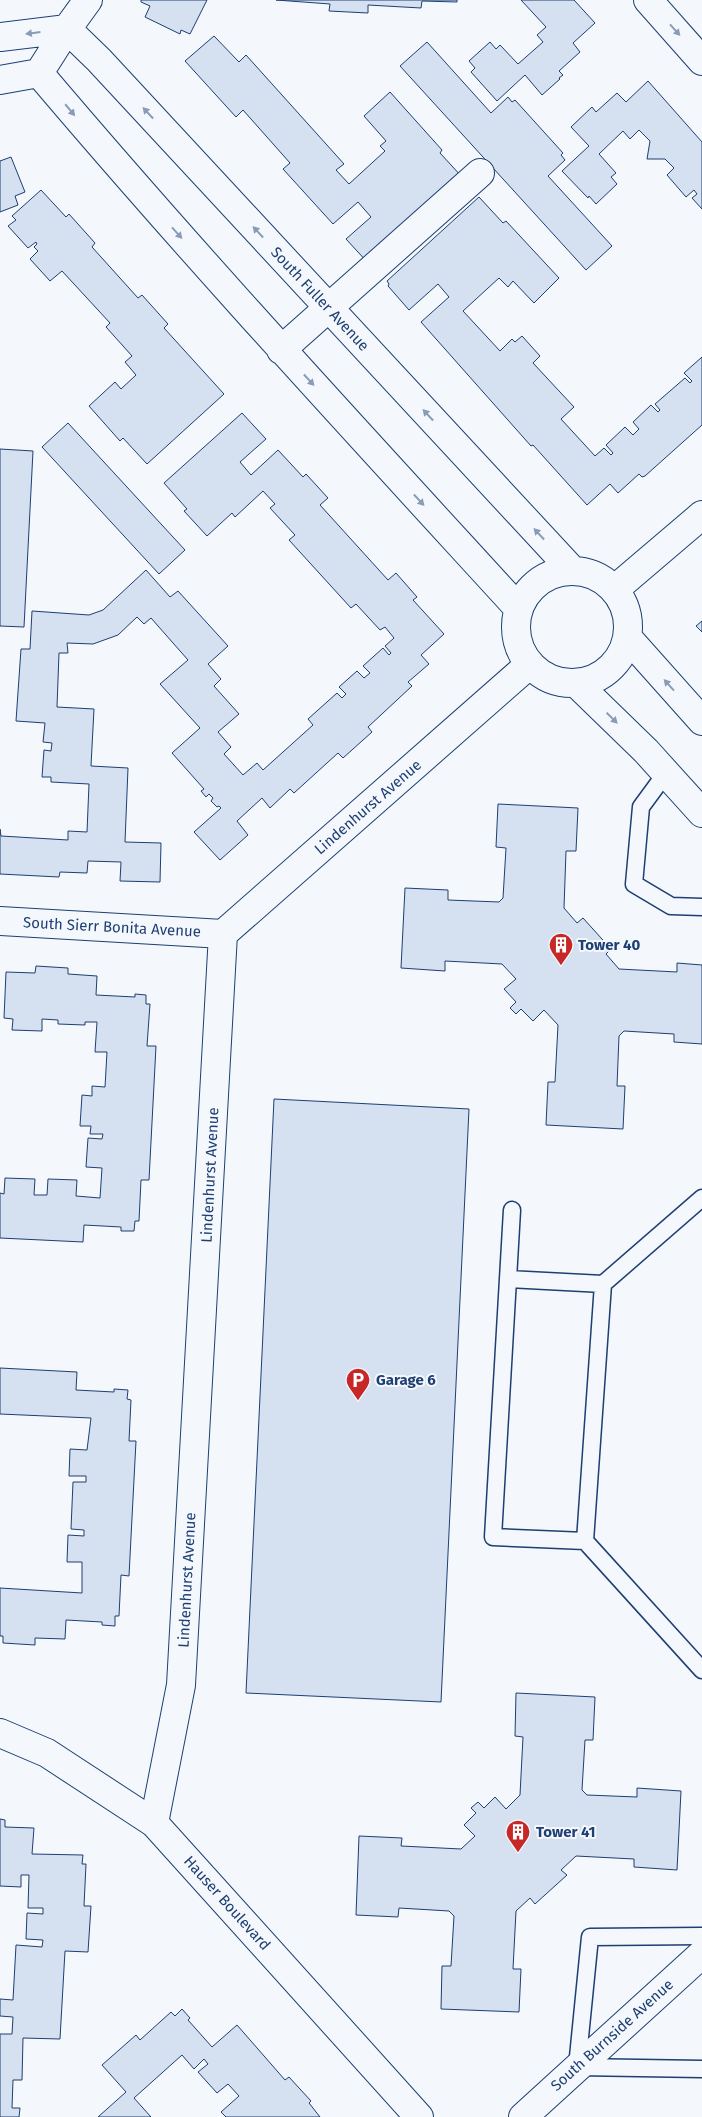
<svg xmlns="http://www.w3.org/2000/svg" width="702" height="2117" viewBox="0 0 702 2117" font-family="'Fira Sans',sans-serif">
<rect width="100%" height="100%" fill="#f4f7fb"/>
<!-- building -->
<path fill="#d5e0f0" stroke="#1d3f73" d="M141,0H207L190,34L181,30L180,34L145,17L150,6L141,2Z
M276,0H457V2L422,1L421,8L368,5V13L329,11L330,4Z
M521,0H574L595,23L573,43L580,52L559,71L563,75L559,78L560,79L542,95L525,75L497,101L471,72L475,68L469,61L490,42L496,49L500,45L518,64L543,42L537,35L546,27Z
M214,36L239,62L246,55L344,164L336,170L349,184L385,151L380,146L386,141L364,116L390,92L442,150L440,153L463,178L369,264L346,239L371,217L358,202L333,224L283,169L290,163L243,110L236,117L185,61Z
M427,42L491,113L508,97L512,102L515,100L563,153L561,155L565,160L548,176L612,246L586,270L400,66Z
M648,81L702,142V209L692,198L697,194L694,190L686,197L667,175L674,168L665,159H647L650,141L639,130L630,139L623,131L599,154L616,173L611,177L617,184L596,204L589,196L588,198L562,171L589,146L571,127L592,107L596,112L617,93L626,102Z
M11,157L25,192L15,196L18,205L0,212V161Z
M41,190L66,217L69,214L95,243L92,247L138,298L142,295L168,324L164,328L224,394L147,464L123,438L120,441L89,406L115,382L121,389L136,375L125,362L132,356L106,327L110,323L62,271L50,281L30,259L38,251L34,247L37,244L36,242L28,248L8,226L16,220L12,216Z
M479,197L503,223L506,221L559,278L534,303L513,281L508,287L499,278L463,311L500,351L512,339L515,342L522,336L540,356L533,363L574,407L561,419L595,456L604,448L611,455L613,453L606,445L625,427L633,435L639,429L633,422L651,405L658,412L660,410L655,404L685,378L690,383L692,381L684,373L702,357V425L645,476L642,477L639,474L618,493L610,484L587,505L533,445L531,446L421,322L449,297L438,284L409,310L388,286L389,284L387,281Z
M242,413L266,439L240,462L251,475L278,450L303,477L306,474L328,498L320,505L388,580L396,573L417,597L413,600L444,634L421,655L429,664L408,682L412,686L368,727L372,732L343,758L338,753L294,793L290,789L270,808L262,798L237,821L248,835L220,860L194,832L221,808L219,806L217,807L211,801L213,798L209,794L206,797L201,791L204,789L172,753L200,728L160,684L188,660L151,618L144,624L137,617L118,635L93,644L67,643L68,653H59L57,707L94,709L91,766L128,768L125,842L161,843L160,882L120,881L121,862L88,861L87,873L60,872L59,877L0,874V829L1,836L68,840V831L87,832L89,784L51,782V777H42L44,750L51,751L52,743L43,742L45,723L16,721L21,649H30L32,611L89,615L103,610L146,570L170,597L178,591L228,646L208,664L221,679L214,686L239,714L218,732L231,747L224,754L243,775L257,763L263,770L313,725L308,719L337,693L342,698L346,694L339,687L357,671L364,678L370,673L363,666L383,648L389,655L391,653L385,646L394,638L385,627L380,630L356,604L351,608L289,540L295,535L270,508L275,504L263,491L235,517L232,513L207,536L184,511L187,509L164,483Z
M68,423L185,550L159,574L42,447Z
M0,449L33,451L24,627L0,626Z
M702,621V632L696,626Z
M498,804L578,808L576,851H566L564,908L577,923L583,918L611,949L606,954L619,969L677,972V963L702,965V1044L674,1042V1034L624,1031L619,1036L617,1086H625L623,1129L546,1125L548,1082H555L558,1025L544,1010L533,1021L521,1009L516,1014L510,1008L516,1002L504,989L516,979L502,964L445,961V971L401,968L405,888L448,890V900L499,902L503,898L506,848L496,847Z
M36,966L68,968V974L97,976L96,995L135,997V994L146,995V1004H150L147,1046H156L149,1180H141L139,1221H135L134,1231H121V1227L84,1225L83,1242L0,1238V1193L4,1194L5,1178L35,1179L34,1195H47L48,1179L77,1180L76,1196L100,1198L102,1168L86,1167L88,1138L102,1139L103,1134H90L91,1126H80L82,1095L92,1096V1086L105,1087L107,1052H95L97,1022H85V1025L58,1024V1020L42,1019V1031L12,1030L13,1019L4,1018L6,972L35,973Z
M274,1099L469,1109L441,1702L246,1693Z
M0,1368L77,1372L76,1390L114,1392V1389L128,1390L127,1399L131,1400L129,1441H136L129,1576L121,1575L119,1616H115V1626L102,1625V1622L66,1620L65,1639L35,1638V1645L3,1643V1636H0V1588L82,1593V1562H67L68,1535L84,1536V1530L71,1529L73,1482H86V1476H69L70,1449L87,1450L91,1418L0,1414Z
M516,1693L595,1697L593,1740H585L582,1790L587,1795L637,1797V1788L681,1791L677,1870L634,1867V1859L576,1856L561,1870L567,1875L535,1904L530,1898L516,1911L513,1969H521L519,2012L441,2009L442,1966H451L454,1916L449,1911L399,1908L398,1917L356,1915L359,1836L402,1838L401,1846L461,1849L475,1836L464,1825L476,1813L471,1808L478,1802L484,1808L495,1797L506,1809L520,1795L523,1737L515,1736Z
M0,1819L5,1820V1827L34,1828L32,1854L83,1855L82,1864H86L84,1906H91L88,1952L65,1951L60,2039L23,2038L22,2080H13L12,2108H20L19,2117H0V2034H12L13,2017L0,2016V1999L13,2000L16,1945L42,1947L43,1940L26,1939L27,1913L43,1914V1908H28L29,1875H21V1887L0,1886Z
M182,2009L190,2018L188,2020L212,2047L237,2025L285,2080L289,2077L311,2101L309,2103L320,2117H226L221,2112L239,2096L228,2084L217,2093L198,2072L208,2064L204,2059L194,2069L182,2055L134,2098L151,2117H98L126,2092L102,2065L136,2035L140,2040L171,2012L175,2016Z"/>
<g fill="none" stroke-linecap="round" stroke-linejoin="round">
<defs>
<path id="lane" d="M666,773L641,807L634,884L671,906L702,907
M702,1198L603,1284L585,1541L702,1670
M508,1279L512,1210
M585,1541L493,1537L508,1279L603,1284
M702,1936L590,1937L577,2067L702,2069"/>
<path id="street" d="M648,0L702,61
M67,29L99,60L572,570
M0,37L67,29
M39,73C194,256 357,432 519,609
M0,80L39,73L67,29L88,0
M281,350L480,173
M516 627a56 56 0 1 1 112 0a56 56 0 1 1-112 0Z
M614,590L702,515
M628,638L702,721
M577,684L646,751L702,813
M0,921L223,934
M154,1823L181,1685L223,934L530,664
M523,2117L702,1954"/>
<path id="secondary" d="M0,1733L47,1753L154,1823L419,2117"/>
</defs>
<!-- lane casing -->
<use href="#lane" stroke="#1d3f73" stroke-width="19"/>
<!-- street casing -->
<use href="#street" stroke="#1d3f73" stroke-width="30"/>
<!-- secondary casing -->
<use href="#secondary" stroke="#1d3f73" stroke-width="30"/>
<!-- lane -->
<use href="#lane" stroke="#f4f7fb" stroke-width="16"/>
<!-- street -->
<use href="#street" stroke="#f4f7fb" stroke-width="28"/>
<!-- secondary -->
<use href="#secondary" stroke="#f4f7fb" stroke-width="28"/>
</g>
<!-- one-way arrows -->
<defs><path id="oneway-solid" d="M-6-.8H1V-3.2L6.5 0L1 3.2V.8H-6Z" transform="scale(1.25)"/></defs>
<g fill="#889bb7">
<use href="#oneway-solid" transform="translate(675 30) rotate(48)"/>
<use href="#oneway-solid" transform="translate(33 33) rotate(173)"/>
<use href="#oneway-solid" transform="translate(70 110) rotate(50)"/>
<use href="#oneway-solid" transform="translate(148 113) rotate(-133)"/>
<use href="#oneway-solid" transform="translate(258 232) rotate(-133)"/>
<use href="#oneway-solid" transform="translate(177 233) rotate(48)"/>
<use href="#oneway-solid" transform="translate(309 380) rotate(47)"/>
<use href="#oneway-solid" transform="translate(428 415) rotate(-133)"/>
<use href="#oneway-solid" transform="translate(419 500) rotate(47)"/>
<use href="#oneway-solid" transform="translate(539 534) rotate(-133)"/>
<use href="#oneway-solid" transform="translate(669 685) rotate(-132)"/>
<use href="#oneway-solid" transform="translate(612 718) rotate(44)"/>
</g>
<!-- icons -->
<defs>
<symbol id="building-pin" viewBox="-11 -11 22 30"><path d="M0 17L-7.5 6A9.5 9.5 0 1 1 7.5 6Z" fill="#c62828" stroke="#f4f7fb"/><path d="M-4-6H4V6H1V3H-1V6H-4ZM-2.5-4.3h1.7v1.8h-1.7ZM.8-4.3h1.7v1.8H.8ZM-2.5-1h1.7V.8h-1.7ZM.8-1h1.7V.8H.8Z" fill="#fff"/></symbol>
<symbol id="parking-pin" viewBox="-11 -11 22 30"><path d="M0 17L-7.5 6A9.5 9.5 0 1 1 7.5 6Z" fill="#c62828" stroke="#f4f7fb"/><path d="M-3.5-5.5H1a3.5 3.5 0 0 1 0 7H-1V5.5H-3.5ZM-1-3.4V-.6H.8a1.4 1.4 0 0 0 0-2.8Z" fill="#fff"/></symbol>
</defs>
<g fill-rule="evenodd">
<use href="#building-pin" x="547" y="931" width="28" height="38"/>
<use href="#parking-pin" x="344" y="1366" width="28" height="38"/>
<use href="#building-pin" x="504" y="1818" width="28" height="38"/>
</g>
<g text-anchor="middle" dominant-baseline="central" stroke-width="4" stroke-linejoin="round" paint-order="stroke">
<!-- street labels -->
<g font-size="15" fill="#1d3f73" stroke="#f4f7fb">
<text transform="translate(320 299) rotate(47)">South Fuller Avenue</text>
<text transform="translate(368 807) rotate(-41)">Lindenhurst Avenue</text>
<text transform="translate(112 927) rotate(3)">South Sierr Bonita Avenue</text>
<text transform="translate(210 1175) rotate(-87)">Lindenhurst Avenue</text>
<text transform="translate(187 1580) rotate(-87)">Lindenhurst Avenue</text>
<text transform="translate(227 1903) rotate(48)">Hauser Boulevard</text>
<text transform="translate(612 2035) rotate(-42)">South Burnside Avenue</text>
</g>
<!-- poi labels -->
<g font-size="15" font-weight="bold" fill="#1d3f73" stroke="#f4f7fb" text-anchor="start">
<text x="578" y="945">Tower 40</text>
<text x="376" y="1380">Garage 6</text>
<text x="536" y="1832">Tower 41</text>
</g>
</g>
</svg>
